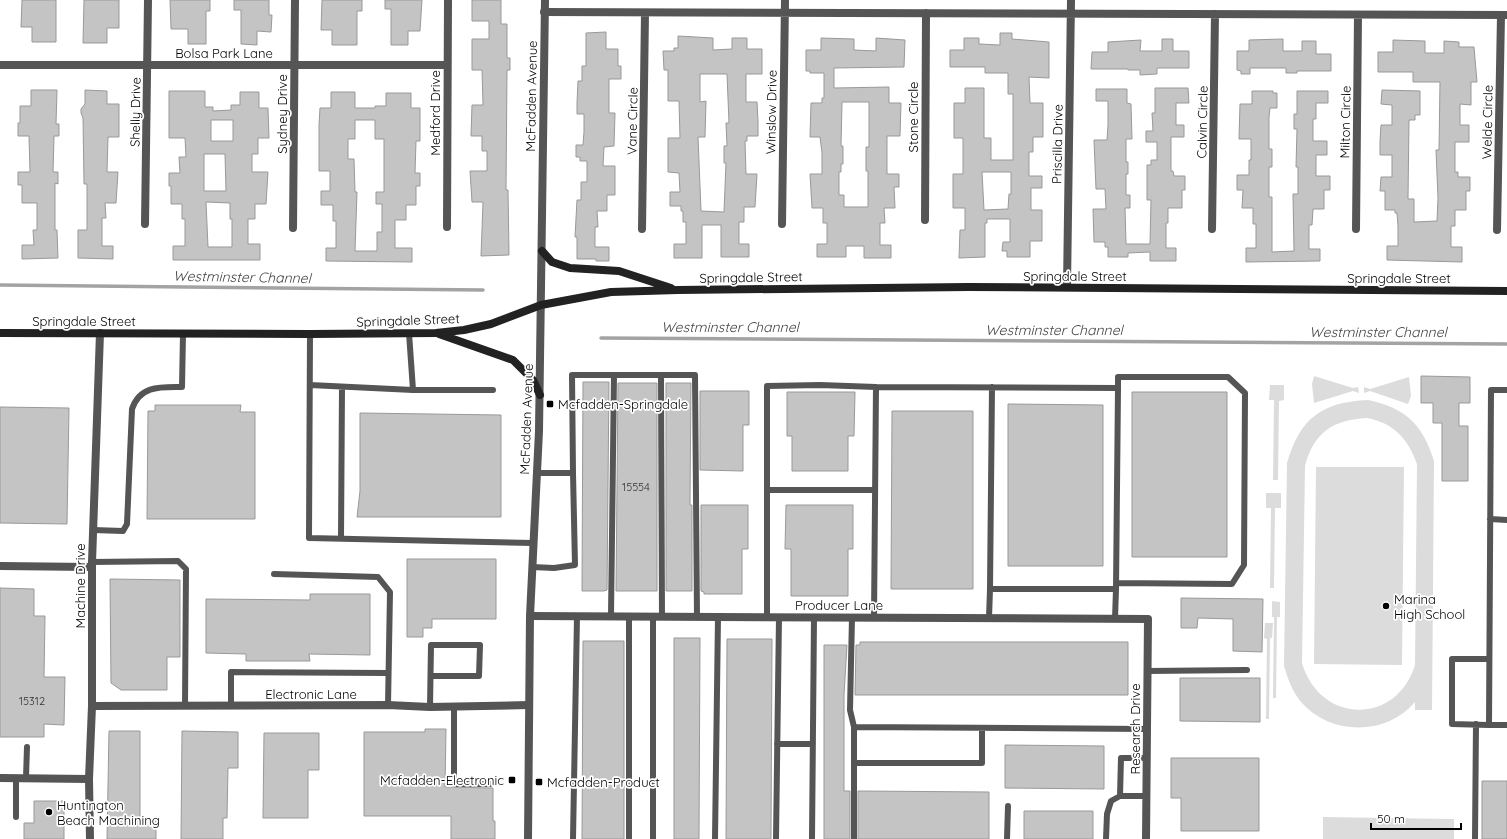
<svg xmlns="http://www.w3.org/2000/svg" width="1507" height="839" viewBox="0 0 1507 839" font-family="Quicksand,sans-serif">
<rect width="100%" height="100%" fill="#fff"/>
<!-- green -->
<path fill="#dcdcdc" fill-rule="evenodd" d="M1314,376L1353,388L1358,387L1359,393L1353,391L1314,403L1312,384Z
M1409,377L1411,396L1408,404L1370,391L1364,393V387L1370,389Z
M1270,385H1284V400L1279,401L1278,480H1273L1274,400H1269Z
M1368,400C1406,408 1423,425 1434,461L1432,710H1415V702C1386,736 1331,736 1301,702C1292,691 1288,679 1284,666L1287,463C1300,418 1322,402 1368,400ZM1367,418C1394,423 1408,439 1417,464L1415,665C1396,726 1320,724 1302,663L1305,466C1314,432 1333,420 1367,418Z
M1316,467H1404L1402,665L1314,664Z
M1266,493H1281V508H1275L1274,588H1270L1271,508H1266Z
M1272,601L1280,602V617H1277L1276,698H1273L1274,617H1272Z
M1265,623H1273L1272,638H1270L1269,719H1266L1267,639L1264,638Z
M1323,817L1454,819V839H1323Z"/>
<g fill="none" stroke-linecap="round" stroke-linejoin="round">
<!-- stream -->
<path stroke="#a3a3a3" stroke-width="3.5" d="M0,285L483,290
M601,338L1507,344"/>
</g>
<!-- building -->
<path fill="#c4c4c4" stroke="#999" fill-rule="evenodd" d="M22,0H56V42H32V27H21Z
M84,0H119V28H107V43H83Z
M170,0H210V11H206V44H188V29H171Z
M234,0H269V15H272L271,32L257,31V45L241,44V10H234Z
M322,0H362V11H357V45H332V30H321Z
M385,0H422L420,31H408V45H391V9H385Z
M472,0H501V24H507V58H510V70H507L506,190H508L509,255L481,256L483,202H472L470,171H487V151H482V136H471L472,105H483L482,70H472V39H489V21H472Z
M606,32V49H618V66H621V79H609V113H615L614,146L604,147L603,166H615V195H607V211H597L598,227H595V247H609V261H596V259H577V237H575L577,200H581V182H587V161H580V157H576V145H583L584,132V114H577V103L578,81H582V66H586V33Z
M1000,33H1012V39L1049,42V78L1029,77L1030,103H1043V137H1033V152H1029V176H1042V188H1031V210H1042V241H1030V257H1007V251H1002L1003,242H1010V219H987V223H985V257L959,258L960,230H965V208H953V174H963V138H954V103H965V88H984V138H991V160H1013V94H1008V73H985V67H950V50H964V38H979V44L1000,45ZM982,172H1011V194H1009L1008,209L984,210Z
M678,36L713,38V50L732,49V38H747V49H762V74H746V102H757L758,121V136H747V141H745L746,174H757L755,207H744V222H739V244H749V257H721V225H702V258H674V244H686V222H683V211H681V206H670V192H680L679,173L668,172V138H680L679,101H668V70H664L663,51H674V48H678ZM700,74H727L729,123H726L727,146H724V163H726L724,212L701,211L698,137H705L706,101L700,102Z
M821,38L854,39V50L876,51V38L905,40L904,67L834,68V88L889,87V103H901L900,136H887V174H899V187H894L895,208H884L885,223H880V245H891V258H864V246H846V257H817V244H827V223H823V208H812L810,174H822V153L820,137H810L811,103H822V98H824V73H810V71H806V50H821ZM842,102H869V147H866V171H868V207H844V195H839V172H841V164H843V146H841Z
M1162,39H1173V51H1189V68H1157V74L1140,75V70H1128V69H1091L1092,52H1108V42L1141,40L1140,51H1162Z
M1283,39V51H1302V41H1316V54H1331V71H1297V73H1286V68H1250V74H1241V71L1237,70V51H1249V40Z
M1393,40L1425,41V53H1444V41L1459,42V47H1474L1477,82H1471V105L1460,104V125H1469V142H1455V172H1458V177H1470V191H1466V210H1455V226H1451V247H1462V262L1387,260V246H1398V226L1397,213H1395V210H1385V191H1380L1381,177H1392V155H1380V141L1381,125H1392V105L1381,104L1382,90L1420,91V115H1415V120H1409L1408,199H1414V222L1437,221L1438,198L1436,150H1439L1440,82H1413V72H1378V52H1393Z
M1155,88H1188L1189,103H1176V125H1184V137H1171V171H1173L1174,176H1185V190H1182V208H1168V223H1166V248H1176V261H1150V252L1128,253V257H1108V247H1105V242H1094L1093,209H1106L1105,189H1096L1094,140H1107L1108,125V101H1096V89H1127V103L1131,104L1132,139H1126V162H1128V174H1126V195H1130V208H1125L1126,244H1150L1151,200H1147V165H1151V160H1157V142H1146V131H1153L1152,113H1155Z
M31,90H57L56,124H59V136H54L53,172H58V184L55,183V230H57L58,258L22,259V245H34L33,230H37V203H22V185H18V172H30L29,136H18V123H20V106H31Z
M85,90L107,91V104H119V137H108L107,172H118L116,203H105L106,218H102V246H113V259L78,258V230H87V184H84L83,118L81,113V109L85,104Z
M169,91H205V107H213V111L231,110V105H240V92H259V108H268L269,138H258V154H252V172H268L266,204H255V219H248V244H260V260H173V246H185V219H182V204H171V186H169V173H180L179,157H186L185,138H169ZM211,120H233V141H211ZM204,154H225L226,191H204ZM206,202L230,203V219H232V247H208Z
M1252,91H1273V93H1277V108H1270L1269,117V149H1272V167H1269V197H1272V252L1294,251L1293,194H1298V167H1296L1297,129H1294V114H1297V91H1328V103H1316V119H1313V141H1327V155H1316V176H1330V190H1324V209H1313L1312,225H1309V249H1320V261L1246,262V248H1256V224H1253V208H1242L1243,190H1237V175H1249V160H1251V139H1239L1240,104H1252Z
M331,92H355V108H375V106H386V93H411V108H420V141H416L415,173H420V186H416V205H406V220H395V248H412V262L326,261V248H336V221H333V205H321V191H330V171H319V125L320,108H331ZM355,120H375V139H384V192H376V204H382V232H377V251H355L357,192H355L354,159H348V139H355Z
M1421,376L1470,377V403H1459V426H1468V481H1442V423H1433V403H1421Z
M583,382H609L607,590L604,591H582Z
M618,383H657V591H616Z
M666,383H691L690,505H692V591H666Z
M700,391H749V425H743V471L700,470Z
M787,392H855L854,436H848V471H792V436H787Z
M1132,392H1227V557H1132Z
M1008,404L1103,405V566H1008Z
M155,405H241L240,412H255V519H147L148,411H155Z
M0,407L69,408L67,524L0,523Z
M892,411H973V589H891Z
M360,413L501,415V517H357L360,491Z
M701,505H748V549H742V594H704V592L701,591Z
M786,505H853V549H848V596H791V549H785Z
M407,559H496V619H432V628H423V637H407Z
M110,579L180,580V657H167V690H121L111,683Z
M0,588L34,589V616H45L44,677H65L64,725L44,724V737H0Z
M310,594H370V655L309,654L310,661H246V654L206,653V599L310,600Z
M1181,598L1263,599L1262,652L1233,651V619L1198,618L1197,628H1181Z
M674,638H700L699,839H674Z
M727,639H772L771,839H726Z
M583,641H624V839H582Z
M860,642H1128V695H855L856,645H860Z
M824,645H847L844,695V791H850V839H824Z
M1180,678H1260V722L1180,721Z
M425,729H446L445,787L493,788V821H495V839H451V816H364V732H425Z
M109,731H140V819H156V839H107Z
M182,731L238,732V768H228L227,818H223V839H181Z
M264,733H319V770H308V818H263Z
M1005,745L1104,746V789L1005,788Z
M1171,758H1259V831H1181V798H1171Z
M1482,781H1507V839H1482Z
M858,791L989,792V839H858Z
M34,801H64V839H24V823H34Z
M1024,811H1093V839H1024Z"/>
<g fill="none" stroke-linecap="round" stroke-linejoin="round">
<!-- service -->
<path stroke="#555" stroke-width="6" d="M409,333L413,390
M310,334L309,538L533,543
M661,375L662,616
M310,385L413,390H493
M876,387L1118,388
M1507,390H1491L1489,725H1507
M573,473L572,375H695L697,617
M767,490H875
M1490,519L1507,520
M93,530L123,531L127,524L132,409C140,385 161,387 182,387L183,334
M341,538L342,387
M92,562L178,561L186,569L185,706
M532,567L554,568L575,565L573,473H537
M274,574L378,577L390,592L388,705
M990,589L992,387
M611,616L614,375
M653,616V839
M767,617V386L820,385L876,387L874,618
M852,617L850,710L854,727
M989,618L990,589H1116
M1115,619L1116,589L1118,388V377H1228L1245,393L1244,565L1232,584L1116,583
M1147,671L1247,670
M231,706V672L388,673
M454,706V784H490
M430,707L431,645H480L479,676H431
M1489,725L1452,724V659H1489
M777,744H812
M854,763H982V728
M26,778L27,747
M1120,796L1121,758H1146
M16,817V778
M573,839L577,616
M629,839V616
M715,839L718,617
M776,839L779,617
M812,839L814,617
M854,839V727L1147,729
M1007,839L1008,806
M1106,839L1107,814L1111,801L1120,796H1146
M1475,839L1476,724"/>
<!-- minor -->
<path stroke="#555" stroke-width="8" d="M544,12L1507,15
M0,65H447
M925,220L926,13
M145,224L148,0
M782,224L785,0
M447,227L448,0
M293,228L295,0
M642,229L645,13
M1212,229L1215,14
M1356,229L1358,15
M1497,230L1501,15
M1067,287L1071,0
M0,566L91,567
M530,616L1148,619L1146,839
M92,706L388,705L430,707L529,705
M0,778L89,779
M90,839L89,779L92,706V562L100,333"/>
<!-- tertiary -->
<path stroke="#555" stroke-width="8" d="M528,839L530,616L539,431L545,0"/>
<!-- secondary -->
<path stroke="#222" stroke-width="8" d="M542,251L552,262L570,268L619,271L671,288
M0,333L310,334L436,333L464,330L491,324L541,305L611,292L678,290L968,287L1507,291
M439,334L513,360L533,380L540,395"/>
</g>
<!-- markers -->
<g fill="#000" stroke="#fff" stroke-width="1.5">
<rect x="546" y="400" width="8" height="8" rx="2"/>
<circle cx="1386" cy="606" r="4"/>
<rect x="508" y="776" width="8" height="8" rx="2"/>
<rect x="535" y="778" width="8" height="8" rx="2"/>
<circle cx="49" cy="812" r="4"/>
</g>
<g text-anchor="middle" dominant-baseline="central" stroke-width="3.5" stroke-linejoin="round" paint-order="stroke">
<!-- number labels -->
<g font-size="11" fill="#313131">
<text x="636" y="487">15554</text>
<text x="32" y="701">15312</text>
</g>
<!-- street labels -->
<g font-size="13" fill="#000" stroke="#fff">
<text x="224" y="53">Bolsa Park Lane</text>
<text transform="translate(531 96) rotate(-89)">McFadden Avenue</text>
<text transform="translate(135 112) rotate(-89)">Shelly Drive</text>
<text transform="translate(771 112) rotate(-89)">Winslow Drive</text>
<text transform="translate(435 113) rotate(-90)">Medford Drive</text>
<text transform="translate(282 114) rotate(-90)">Sydney Drive</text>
<text transform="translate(913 117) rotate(-90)">Stone Circle</text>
<text transform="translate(632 121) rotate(-89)">Vane Circle</text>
<text transform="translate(1202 122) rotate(-89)">Calvin Circle</text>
<text transform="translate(1345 122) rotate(-89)">Milton Circle</text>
<text transform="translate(1487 122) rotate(-89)">Welde Circle</text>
<text transform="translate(1057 144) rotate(-89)">Priscilla Drive</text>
<text x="1075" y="276">Springdale Street</text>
<text transform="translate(751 277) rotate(-1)">Springdale Street</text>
<text x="1399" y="278">Springdale Street</text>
<text transform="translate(408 320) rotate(-2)">Springdale Street</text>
<text x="84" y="321">Springdale Street</text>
<text transform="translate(526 419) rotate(-88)">McFadden Avenue</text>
<text transform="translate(80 586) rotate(-90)">Machine Drive</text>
<text x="839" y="605">Producer Lane</text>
<text x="311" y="694">Electronic Lane</text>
<text transform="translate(1135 729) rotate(-90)">Research Drive</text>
</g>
<!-- poi labels -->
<g font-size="13" fill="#000" stroke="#fff" text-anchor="start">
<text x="558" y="404">Mcfadden-Springdale</text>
<text x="1394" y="599">Marina<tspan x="1394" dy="15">High School</tspan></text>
<text x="504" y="780" text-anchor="end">Mcfadden-Electronic</text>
<text x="547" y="782">Mcfadden-Product</text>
<text x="57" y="805">Huntington<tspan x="57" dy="15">Beach Machining</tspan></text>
</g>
<!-- water labels -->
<g font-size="14" font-style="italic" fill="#444" stroke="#fff">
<text transform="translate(242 277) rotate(1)">Westminster Channel</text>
<text x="730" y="327">Westminster Channel</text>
<text x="1054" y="330">Westminster Channel</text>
<text x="1378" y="332">Westminster Channel</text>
</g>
</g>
<!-- scale -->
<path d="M1371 823v6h90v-6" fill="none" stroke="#000000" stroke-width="2"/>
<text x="1377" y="823" font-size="12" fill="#000000" stroke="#ffffff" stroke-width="3" paint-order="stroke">50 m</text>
</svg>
